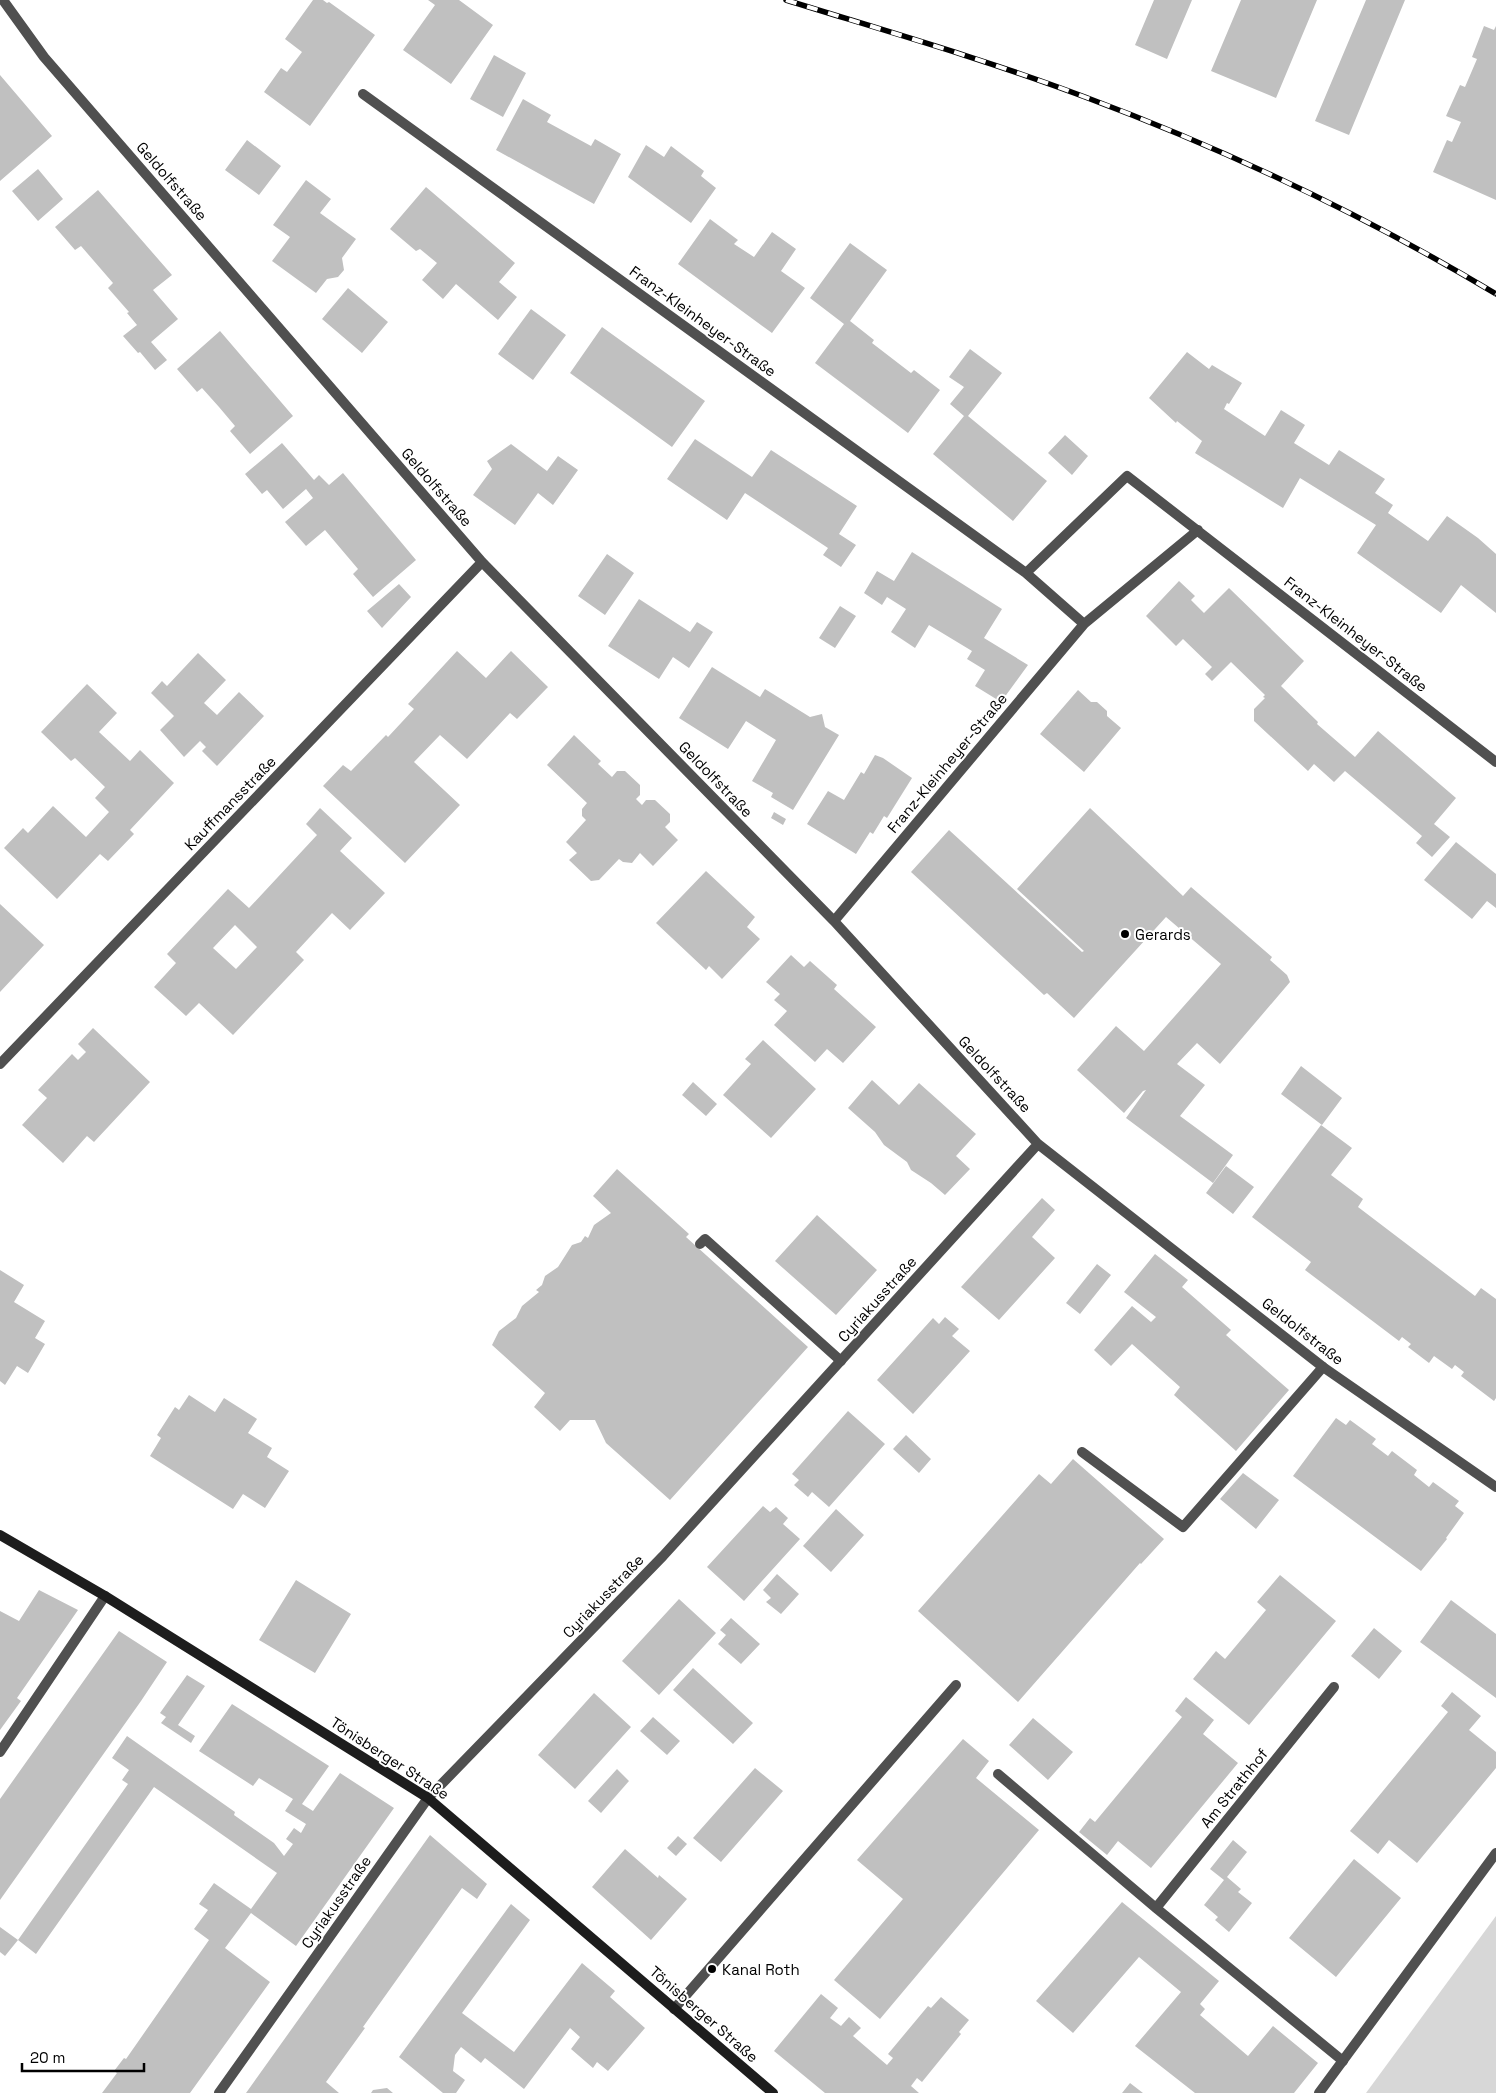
<svg xmlns="http://www.w3.org/2000/svg" width="1496" height="2093" viewBox="0 0 1496 2093" font-family="'Space Grotesk',sans-serif">
<rect width="100%" height="100%" fill="#fff"/>
<!-- green -->
<path fill="#d7d7d7" d="M1496,1916V2093H1366Z"/>
<!-- building -->
<path fill="#c0c0c0" fill-rule="evenodd" d="M313,0H323L327,3L329,2L375,35L310,126L264,92L281,68L287,72L302,52L285,39Z
M428,0H459L493,25L451,84L403,50L435,5Z
M1154,0H1192L1167,59L1135,45Z
M1241,0H1317L1276,98L1211,71Z
M1366,0H1405L1349,135L1315,121Z
M1484,26L1494,30L1496,26V200L1433,172L1447,140L1452,142L1461,122L1446,116L1460,85L1465,87L1477,59L1472,57Z
M494,55L526,73L503,117L470,99Z
M0,75L52,136L0,181Z
M523,99L551,115L547,122L591,146L595,139L621,154L594,204L496,150Z
M247,140L281,166L259,195L225,170Z
M646,145L664,157L671,146L704,171L701,176L716,188L691,223L628,177Z
M38,169L63,199L38,221L12,191Z
M306,180L331,199L320,213L356,239L342,258L344,270L338,277L327,279L316,293L272,261L290,237L273,225Z
M426,187L515,263L499,282L517,297L498,320L456,284L443,299L422,280L437,263L420,249L416,251L390,229Z
M98,190L172,275L153,290L178,319L151,342L167,360L155,370L140,352L138,353L123,336L137,325L127,313L129,312L108,288L113,283L81,246L75,250L55,227Z
M710,219L738,240L734,244L754,257L772,232L796,249L781,271L805,288L772,333L678,264Z
M850,243L887,270L850,321L874,340L872,343L911,373L914,370L940,390L908,433L815,363L844,324L810,298Z
M348,288L388,322L362,353L322,319Z
M531,309L566,335L533,380L498,354Z
M602,327L705,401L672,447L570,373Z
M220,331L293,416L250,454L230,431L235,426L219,407L202,388L197,392L177,369Z
M970,349L1002,373L968,416L1047,481L1013,521L933,454L964,416L950,404L964,387L949,377Z
M1187,352L1209,369L1212,365L1242,383L1229,404L1227,403L1224,409L1265,436L1281,410L1305,425L1294,443L1329,465L1339,450L1385,479L1375,493L1393,505L1388,513L1428,541L1447,516L1478,538L1496,554V613L1461,585L1441,613L1357,553L1376,525L1300,478L1283,508L1195,453L1202,441L1177,421L1176,423L1149,398Z
M1065,435L1088,456L1072,475L1048,453Z
M695,439L752,477L771,450L857,506L839,534L856,545L841,567L823,555L828,548L745,493L727,520L667,479Z
M282,443L314,480L319,475L329,485L343,473L416,560L373,597L353,574L358,569L325,530L306,546L285,522L313,498L306,489L283,509L267,490L262,494L245,474Z
M511,444L547,471L558,456L578,470L553,505L538,493L515,525L473,495L492,469L487,461Z
M912,552L1002,609L984,638L1028,665L1001,702L975,686L985,670L967,659L972,651L929,625L915,648L891,632L906,609L887,597L882,605L864,593L877,571L894,581Z
M607,554L634,573L605,615L578,596Z
M1179,581L1195,596L1191,600L1204,613L1229,588L1304,661L1281,686L1318,722L1317,724L1355,757L1378,731L1456,798L1434,824L1450,837L1432,857L1416,843L1422,836L1345,771L1334,782L1314,764L1308,771L1254,721V709L1265,698L1263,697L1265,695L1231,662L1212,681L1205,674L1212,667L1183,639L1176,646L1146,616Z
M399,584L411,597L382,628L367,611Z
M639,599L690,632L697,622L713,632L689,668L673,657L659,679L608,646Z
M840,606L856,616L835,648L819,638Z
M457,651L486,678L511,651L548,687L517,719L510,713L467,759L440,735L414,762L460,805L405,863L323,786L343,765L351,771L386,735L388,737L414,709L408,704Z
M198,653L226,680L204,703L217,715L239,692L264,716L217,766L202,751L206,747L200,741L184,757L160,730L174,716L151,693L162,681L167,686Z
M712,667L760,697L765,689L810,717L822,714L825,727L839,735L793,810L771,797L773,793L752,781L776,740L746,721L728,749L679,718Z
M87,684L117,713L99,732L130,761L140,750L174,783L130,830L134,834L108,861L100,854L57,899L4,848L23,828L28,833L53,806L86,837L109,812L95,798L105,787L75,758L71,761L41,732Z
M1078,690L1091,702H1097L1107,711V716L1121,728L1084,772L1040,734Z
M574,735L601,761L598,764L612,777L617,771H625L640,785V795L636,799L642,805L646,800H655L670,814V822L665,827L678,840L653,866L640,853L632,863L623,862L619,859L599,880L591,881L569,860L577,853L566,842L586,820L582,816V809L587,803L547,765Z
M875,755L883,758L912,778L887,818L884,816L873,834L870,832L856,854L807,824L828,791L844,800L861,772L864,774Z
M320,808L352,838L340,851L385,893L350,930L332,913L296,952L304,960L233,1035L199,1003L186,1016L154,987L176,963L167,954L228,889L249,908L317,835L306,824ZM235,925L257,947L236,969L213,948Z
M1090,808L1183,896L1191,887L1272,957L1270,960L1287,975L1290,982L1220,1064L1197,1043L1177,1064L1205,1085L1180,1116L1233,1155L1213,1183L1126,1118L1146,1090L1143,1091L1124,1113L1077,1070L1116,1026L1144,1051L1221,964L1166,917L1074,1018L1047,993L1044,995L911,872L949,830L1082,952L1084,951L1017,889Z
M774,812L786,819L783,825L771,818Z
M1456,842L1496,874V908L1487,901L1472,919L1424,880Z
M706,871L755,917L747,927L760,939L722,979L709,966L706,970L656,923Z
M0,904L44,945L0,992Z
M791,955L804,967L810,961L837,985L834,989L876,1027L843,1063L827,1049L815,1062L774,1025L787,1011L774,1000L780,994L766,982Z
M93,1028L150,1082L94,1142L87,1136L63,1163L22,1125L47,1098L38,1090L72,1054L78,1060L86,1052L78,1044Z
M763,1040L816,1089L771,1138L723,1095L751,1064L745,1059Z
M1301,1066L1342,1098L1322,1125L1281,1094Z
M872,1080L899,1105L919,1083L976,1134L956,1156L970,1169L945,1195L931,1183L911,1170L907,1162L884,1145L875,1132L848,1108Z
M693,1082L717,1104L706,1116L682,1095Z
M1321,1125L1352,1148L1331,1175L1363,1199L1358,1207L1475,1296L1481,1288L1496,1299V1398L1494,1401L1461,1376L1464,1372L1455,1365L1452,1369L1434,1356L1429,1363L1408,1347L1411,1344L1402,1337L1399,1341L1305,1270L1311,1262L1252,1217Z
M1226,1166L1254,1187L1233,1214L1206,1193Z
M617,1169L689,1234L686,1237L808,1347L670,1500L606,1443L595,1420H570L560,1431L534,1407L545,1393L492,1345L499,1331L516,1318L522,1306L539,1292L536,1290L542,1285L545,1276L558,1267L572,1245L581,1242L585,1236L588,1238L594,1225L611,1213L593,1196Z
M1042,1198L1055,1210L1032,1237L1055,1258L999,1320L961,1287Z
M817,1215L877,1270L836,1315L775,1261Z
M1155,1254L1188,1280L1182,1287L1231,1330L1226,1335L1289,1390L1236,1451L1174,1395L1180,1387L1132,1344L1111,1366L1094,1350L1132,1306L1151,1322L1156,1317L1124,1292Z
M1097,1264L1111,1275L1080,1314L1066,1303Z
M0,1270L24,1285L14,1302L45,1321L35,1338L45,1344L28,1373L17,1366L5,1385L0,1381Z
M945,1317L959,1329L952,1336L970,1351L913,1414L877,1380L933,1318L939,1324Z
M189,1395L215,1412L224,1398L257,1419L248,1433L272,1448L267,1457L289,1471L265,1508L243,1494L233,1509L150,1456L161,1438L157,1435L175,1407L179,1410Z
M848,1411L885,1444L829,1507L812,1492L808,1497L794,1485L799,1480L792,1474Z
M1336,1418L1346,1425L1350,1420L1376,1439L1372,1444L1388,1456L1392,1451L1417,1470L1414,1475L1429,1487L1433,1482L1459,1501L1455,1506L1464,1513L1446,1538L1447,1539L1421,1571L1293,1476Z
M906,1435L931,1459L919,1473L893,1449Z
M1073,1459L1164,1539L1141,1564L1140,1563L1018,1702L918,1611L1039,1474L1051,1484Z
M1243,1473L1279,1500L1256,1529L1220,1499Z
M763,1506L770,1512L776,1507L788,1518L783,1524L800,1539L744,1601L707,1567Z
M836,1509L864,1535L831,1572L803,1546Z
M777,1574L799,1594L781,1614L766,1602L771,1598L763,1590Z
M1280,1575L1336,1621L1249,1725L1193,1679L1216,1651L1225,1659L1246,1634L1266,1610L1257,1602Z
M296,1580L351,1614L315,1673L259,1640Z
M39,1590L78,1610L17,1698L21,1701L0,1730V1611L19,1621Z
M679,1599L716,1633L659,1695L622,1661Z
M1451,1600L1496,1634V1698L1420,1642Z
M731,1618L760,1644L741,1664L718,1644L726,1635L720,1630Z
M1374,1628L1402,1651L1379,1679L1351,1656Z
M119,1631L167,1662L141,1701L0,1900V1799Z
M693,1668L753,1723L733,1744L673,1690Z
M187,1675L205,1686L178,1725L195,1736L191,1743L161,1723L166,1717L160,1713Z
M1452,1692L1481,1716L1469,1730L1496,1752V1768L1417,1863L1389,1840L1378,1854L1350,1831L1448,1712L1441,1706Z
M594,1693L631,1727L575,1789L538,1755Z
M1186,1697L1214,1720L1203,1734L1238,1763L1151,1868L1118,1841L1107,1855L1079,1832L1090,1818L1095,1822L1182,1717L1175,1711Z
M232,1704L329,1766L302,1804L313,1811L340,1773L394,1808L296,1946L251,1913L225,1948L270,1982L190,2093H102L117,2073L114,2071L124,2058L126,2059L209,1940L194,1929L208,1910L199,1904L214,1883L251,1909L277,1873L154,1787L36,1954L18,1940L128,1784L122,1780L129,1770L112,1758L127,1736L235,1812L234,1815L274,1843L284,1856L293,1844L286,1839L294,1828L301,1833L306,1824L285,1811L293,1799L259,1778L253,1786L199,1751Z
M653,1717L680,1741L667,1755L640,1731Z
M1033,1718L1073,1752L1048,1780L1009,1745Z
M963,1739L989,1761L976,1778L1039,1830L880,2019L834,1980L903,1899L857,1860Z
M755,1768L783,1791L721,1862L693,1838Z
M617,1769L629,1781L601,1813L588,1801Z
M430,1835L487,1884L477,1899L462,1888L363,2027L365,2028L326,2082L339,2093H246Z
M678,1836L687,1844L676,1856L667,1848Z
M1233,1840L1247,1852L1227,1877L1241,1889L1238,1892L1252,1903L1229,1932L1215,1920L1218,1917L1204,1905L1224,1880L1210,1869Z
M625,1849L658,1878L659,1875L687,1899L651,1940L592,1887Z
M1354,1859L1401,1898L1336,1977L1289,1938Z
M1122,1902L1219,1981L1200,2004L1205,2009L1200,2015L1248,2056L1273,2026L1318,2063L1294,2093H1195L1135,2046L1181,1992L1139,1957L1073,2033L1036,2001Z
M511,1904L530,1920L462,2013L514,2052L582,1963L615,1991L610,1997L645,2028L608,2071L597,2062L593,2068L571,2049L580,2037L570,2028L524,2089L485,2058L481,2063L461,2047L455,2055L453,2071L465,2080L456,2093H443L399,2057Z
M0,1927L18,1940L5,1956L0,1952Z
M821,1994L838,2008L830,2018L841,2026L849,2017L861,2028L853,2036L887,2065L893,2058L888,2054L928,2006L931,2008L941,1997L969,2020L959,2032L961,2034L922,2082L917,2078L911,2086L919,2093H825L774,2051Z
M1130,2083L1143,2093H1122Z
M387,2088L393,2093H371L373,2090Z"/>
<g fill="none" stroke-linecap="round" stroke-linejoin="round">
<!-- lane -->
<path stroke="#505050" stroke-width="10" d="M700,1244L705,1239L841,1361
M1082,1452L1183,1527L1323,1367
M998,1774L1156,1908L1343,2061
M1156,1908L1334,1687
M674,2009L956,1685"/>
<!-- street -->
<path stroke="#505050" stroke-width="10" d="M3,0L44,57L482,562L834,921L1038,1144L1323,1367L1496,1487
M363,94L1026,573L1127,476L1496,762
M1026,573L1084,624
M834,921L1084,624L1198,530
M0,1064L482,562
M0,1752L105,1596
M219,2093L428,1798L663,1556L1038,1144
M1319,2093L1496,1853"/>
<!-- secondary -->
<path stroke="#1d1d1d" stroke-width="10" d="M0,1535L105,1596L428,1798L773,2093"/>
<defs>
<path id="rail" d="M786,0C886,31 987,60 1085,97C1227,150 1366,216 1496,294"/>
</defs>
<!-- rail casing -->
<use href="#rail" stroke="#000" stroke-width="5.5"/>
<!-- rail -->
<use href="#rail" stroke="#fff" stroke-width="4" stroke-dasharray="11" stroke-linecap="butt"/>
</g>
<!-- markers -->
<g fill="#000" stroke="#fff" stroke-width="2">
<circle cx="1125" cy="934" r="5"/>
<circle cx="712" cy="1969" r="5"/>
</g>
<g text-anchor="middle" dominant-baseline="central" stroke-width="4" stroke-linejoin="round" paint-order="stroke">
<!-- street labels -->
<g font-size="15" fill="#000" stroke="#fff">
<text transform="translate(172 181) rotate(49)">Geldolfstraße</text>
<text transform="translate(703 321) rotate(36)">Franz-Kleinheyer-Straße</text>
<text transform="translate(437 487) rotate(49)">Geldolfstraße</text>
<text transform="translate(1356 634) rotate(38)">Franz-Kleinheyer-Straße</text>
<text transform="translate(947 763) rotate(-50)">Franz-Kleinheyer-Straße</text>
<text transform="translate(716 779) rotate(46)">Geldolfstraße</text>
<text transform="translate(230 803) rotate(-46)">Kauffmansstraße</text>
<text transform="translate(995 1074) rotate(47)">Geldolfstraße</text>
<text transform="translate(877 1299) rotate(-48)">Cyriakusstraße</text>
<text transform="translate(1303 1331) rotate(38)">Geldolfstraße</text>
<text transform="translate(603 1596) rotate(-46)">Cyriakusstraße</text>
<text transform="translate(390 1758) rotate(33)">Tönisberger Straße</text>
<text transform="translate(1234 1788) rotate(-51)">Am Strathhof</text>
<text transform="translate(336 1902) rotate(-55)">Cyriakusstraße</text>
<text transform="translate(704 2014) rotate(41)">Tönisberger Straße</text>
</g>
<!-- poi labels -->
<g font-size="15" fill="#000" stroke="#fff" text-anchor="start">
<text x="1135" y="934">Gerards</text>
<text x="722" y="1969">Kanal Roth</text>
</g>
</g>
<!-- scale -->
<path d="M22 2063v8h122v-8" fill="none" stroke="#000000" stroke-width="2.5"/>
<text x="30" y="2063" font-size="15" fill="#000000" stroke="#ffffff" stroke-width="4" paint-order="stroke">20 m</text>
</svg>
